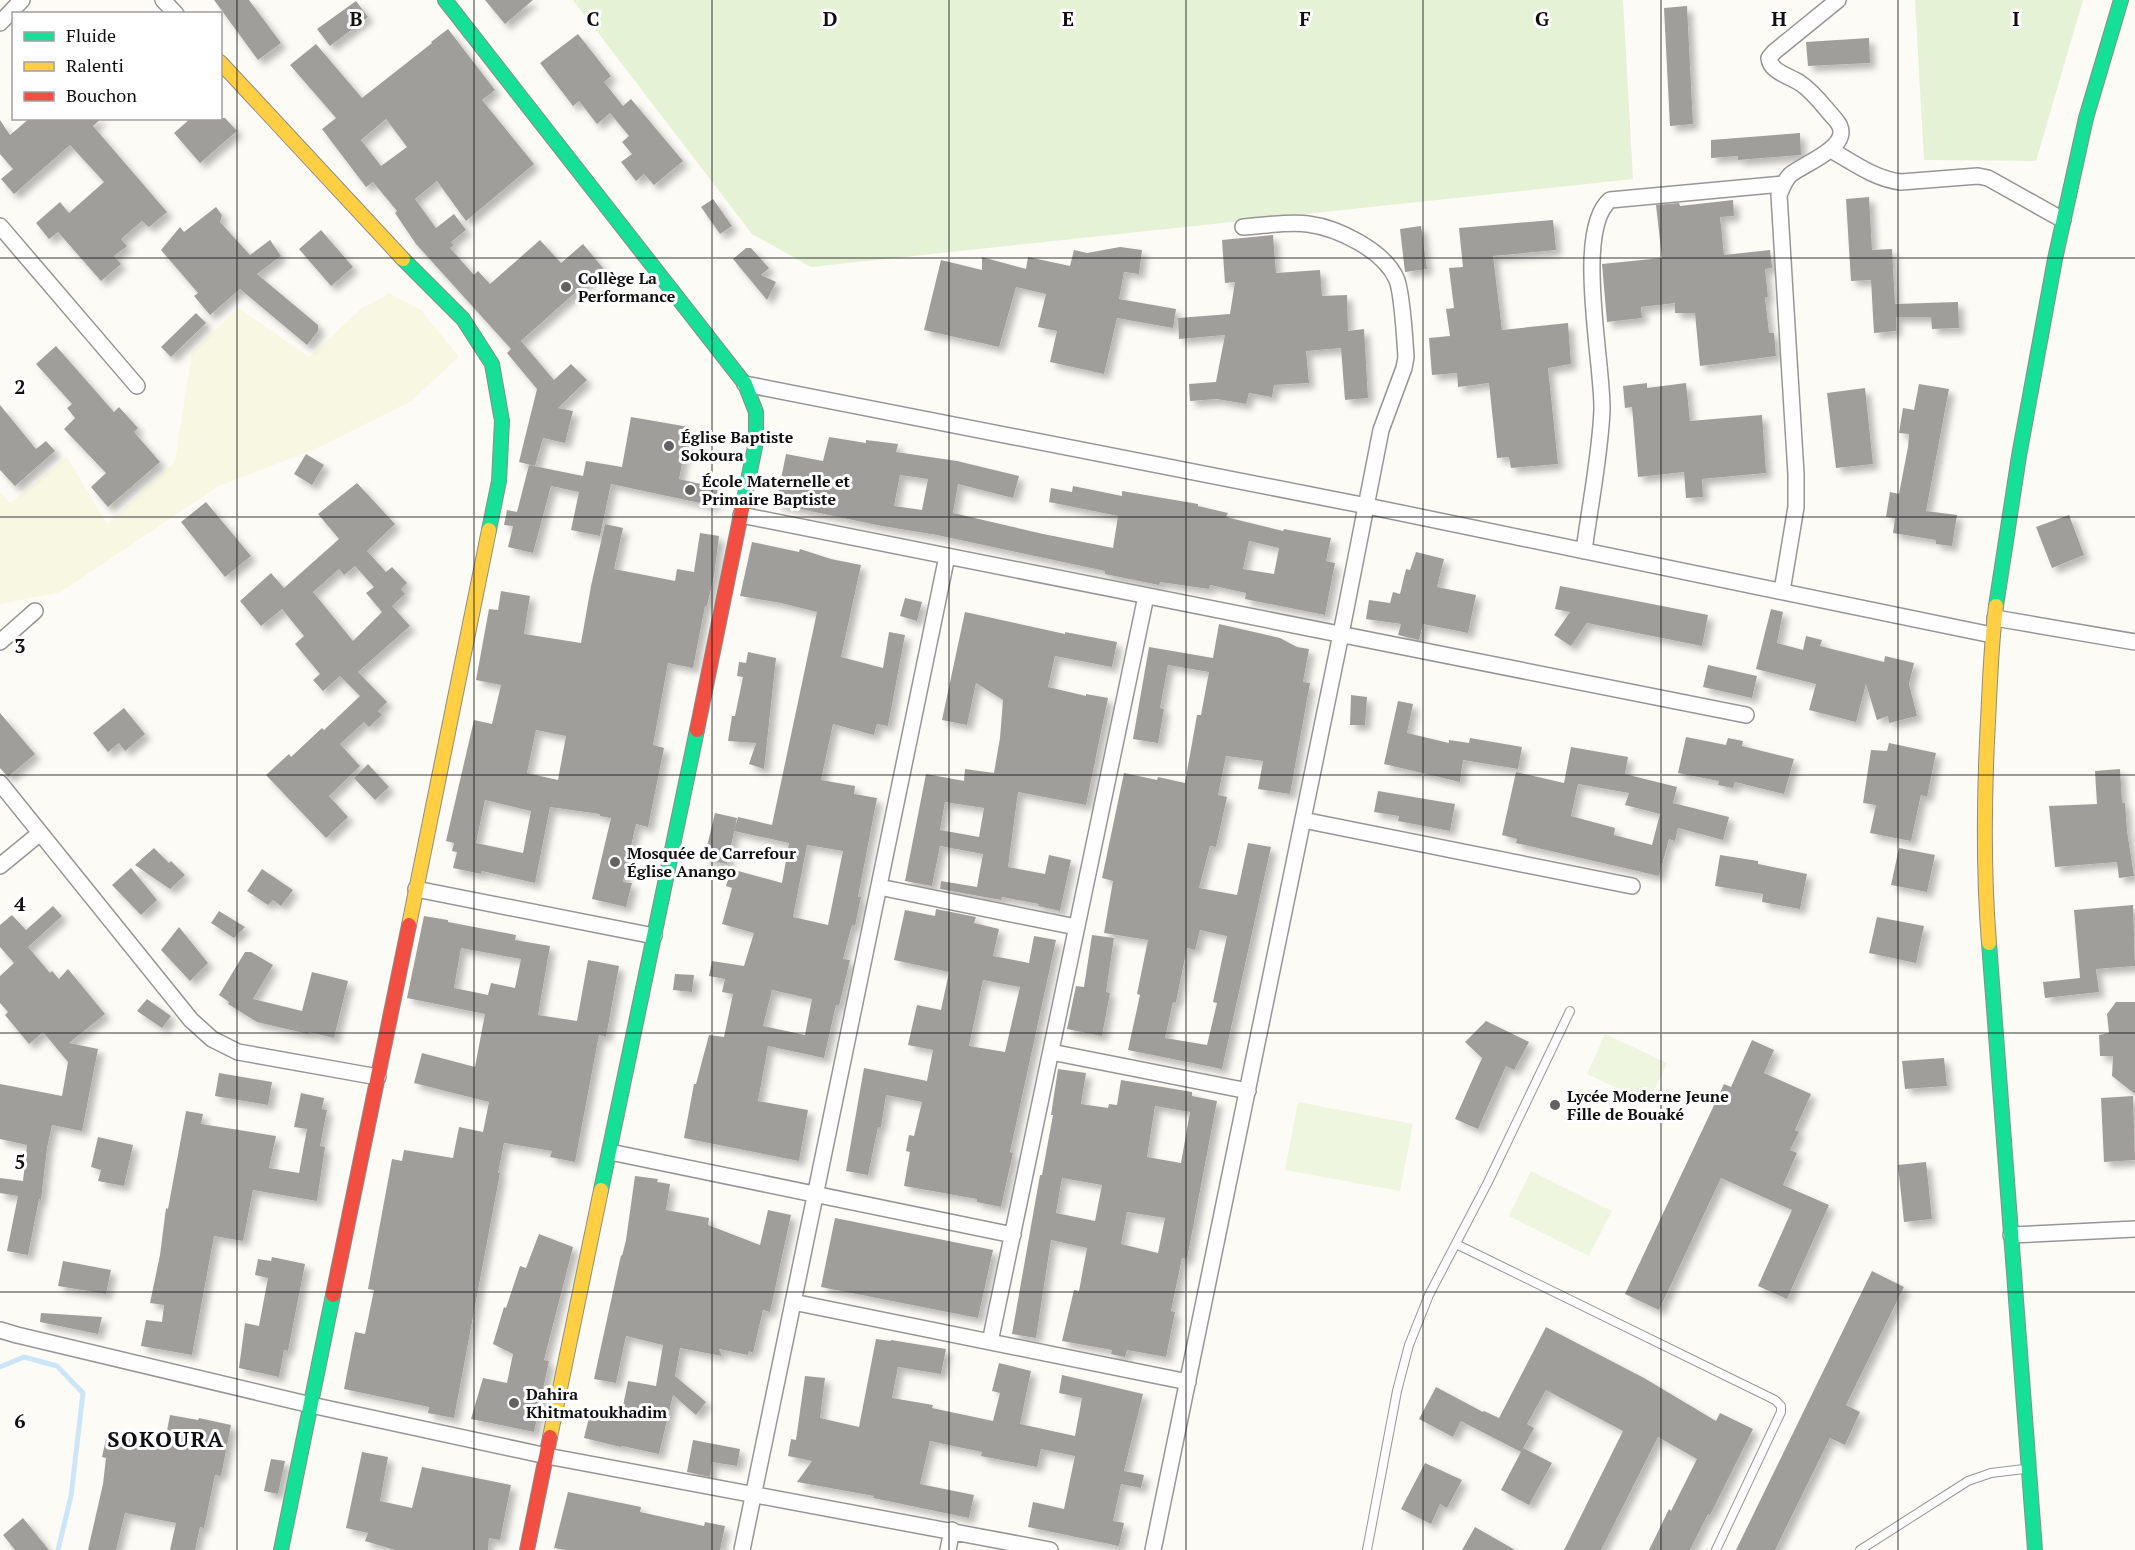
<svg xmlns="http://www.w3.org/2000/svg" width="2135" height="1550" viewBox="0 0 2135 1550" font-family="'PT Serif',serif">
<defs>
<filter id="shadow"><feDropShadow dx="5.5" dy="5.5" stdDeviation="3" flood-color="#0004"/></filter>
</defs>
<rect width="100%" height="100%" fill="#fcfbf6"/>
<!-- farmland -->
<path fill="#f8f7e2" d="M389,294L421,310L459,357L411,401L315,449L219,486L61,592L0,604V492L10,503L67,457L107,524L175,462L192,352L239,308L309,357L362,308Z"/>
<!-- green -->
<path fill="#e5f2d6" d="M573,0H1623L1633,179L811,267L752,234Z
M1915,0H2083L2036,161L1924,160Z"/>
<!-- pitch -->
<path fill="#eff6df" d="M1605,1034L1667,1063L1648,1103L1587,1074Z
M1298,1102L1413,1124L1400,1191L1285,1170Z
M1531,1171L1612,1211L1589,1256L1509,1216Z"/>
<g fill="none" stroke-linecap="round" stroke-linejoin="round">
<!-- stream -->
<path stroke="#cce6f7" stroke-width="5" d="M0,1367L24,1357L57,1366L83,1393L71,1496L58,1550"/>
</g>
<!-- building -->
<path fill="#a09e9b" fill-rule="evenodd" filter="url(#shadow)" d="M214,0H249L281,43L258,60Z
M485,0H533L505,24Z
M356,1L368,17L330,46L317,29Z
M1687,6L1693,124L1670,126L1664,8Z
M448,29L495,90L482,100L534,164L466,221L437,181L415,199L436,228L454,214L466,230L451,242L454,245L450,248L474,275L478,271L490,284L540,240L561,263L583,244L603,268L514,347L521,341L554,380L571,364L587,380L558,408L573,411L565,443L543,438L535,466L519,462L537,389L507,353L511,349L416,244L395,213L397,211L373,182L366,187L322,129L336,118L290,65L316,44L362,98L432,43L431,42ZM386,119L407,147L381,166L361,140Z
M578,34L611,76L604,82L623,106L631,99L683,161L654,185L644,174L636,181L621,162L632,154L622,142L629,136L610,113L597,124L579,101L573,106L540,63Z
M1869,38L1870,63L1808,66L1806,42Z
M30,118H102L93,126L167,212L149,227L142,221L121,239L127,246L114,256L121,264L101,281L58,232L49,239L36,223L60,202L69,213L104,182L70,145L14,194L1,179L13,169L0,154V120L10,135Z
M191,118H225L237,131L200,163L174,133Z
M1800,133L1801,155L1738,160V156L1711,158V140Z
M1869,197L1872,250L1892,249L1895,304L1958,302L1959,328L1932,329L1931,317H1896V331L1874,333L1871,280L1851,281L1846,199Z
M713,199L732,226L720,234L701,207Z
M1733,200L1734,216L1720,217L1724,255L1770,250L1772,268L1765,269L1768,297L1765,298L1769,333H1774L1776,356L1700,366L1695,313H1675V303L1641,307L1642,318L1607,322L1602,264L1662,258L1656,205L1679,203L1680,206Z
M216,207L222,215L220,222L250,255L270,240L281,256L257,274L318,325V331L307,345L240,289L210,315L194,296L198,293L161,250L180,227L184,232Z
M1553,220L1556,250L1493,256L1502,330L1568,323L1571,364L1548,368L1558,464L1511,468L1509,457L1497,458L1489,383L1458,387L1457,373L1432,375L1429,338L1450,336L1446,309L1454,308L1449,268L1463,267L1459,228Z
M1421,226L1427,269L1405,272L1400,229Z
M321,230L353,267L331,286L299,249Z
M1273,235L1276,273L1320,270L1322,296L1347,295L1348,331L1364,329L1368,398L1345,400L1341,348L1306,351L1309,383L1274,385L1272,397L1249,393L1246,404L1217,399L1190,401L1189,384L1216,382L1225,335L1179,339L1178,318L1230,314L1235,282L1225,283L1222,240Z
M1120,247L1142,250L1139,274L1124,272L1119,299L1176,309L1173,328L1117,318L1104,374L1050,362L1057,331L1038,327L1046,294L1016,287L999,347L924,330L941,260L982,270V257L1026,269L1028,257L1070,266L1074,250L1087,253Z
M746,248H751L769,268L761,275L776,282L767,300L733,259Z
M196,313L206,323L171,357L161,347Z
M56,346L114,412L119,407L138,428L134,432L160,462L108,507L91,487L106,473L64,429L75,418L67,408L72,404L36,364Z
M1647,383V388L1686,383L1690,421L1762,415L1766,473L1702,479L1703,497L1686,498L1684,472L1638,477L1632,407L1625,408L1623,386Z
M1919,384L1949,389L1926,511L1957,515L1952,546L1936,544V540L1893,533L1895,518L1886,517L1890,492L1899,494L1908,447L1909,434L1899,433L1903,408L1914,410Z
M1865,388L1873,464L1836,468L1827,393Z
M0,405L36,449L46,441L55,451L15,486L0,470Z
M631,417L689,427L679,479L718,488L714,506L611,484L600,536L571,530L579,492L551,486L533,553L508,547L513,526L504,525L507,510L517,512L529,465L583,476L586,461L622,467Z
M829,437L866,443V440L898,444L896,452L957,461L1019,476L1013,498L958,484L953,513L1043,534L1113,548L1118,516L1049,502L1051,488L1072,492L1073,486L1122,496V491L1198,504V506L1228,513L1226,517L1283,531L1284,529L1331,538L1326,561L1335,563L1325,615L1245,599L1246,593L1210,585L1209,589L1160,582L1159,585L1105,574V571L937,535L882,526L776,504L786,454L823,461ZM900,475L928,479L922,510L894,506ZM1249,541L1279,548L1274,574L1243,569Z
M306,454L324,465L312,485L294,474Z
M357,483L395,524L367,551L386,572L392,567L407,583L401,589L405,594L392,606L410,626L358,672L387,702L378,711L382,715L369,727L364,722L340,744L360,766L329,796L348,817L326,838L266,775L289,754L291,757L322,728L324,730L360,696L340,676L323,691L313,680L320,674L295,644L304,636L282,609L261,626L240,601L271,573L284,588L339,539L318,514ZM355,566L374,587L366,593L382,612L353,641L313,592L339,569L344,575Z
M206,502L251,556L225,577L181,522Z
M2069,515L2084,555L2052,568L2036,527Z
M605,524L623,528L614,569L675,581L677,569L694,572L700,533L719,536L714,576L707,606H705L693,668L668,663L653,745L664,748L648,827L636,824L623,882L632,883L626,907L592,899L611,818L600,816V814L550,807L535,883L482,871L481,874L453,868L457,852L452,851L454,843L446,841L474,720L492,724L501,685L476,680L489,609L498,610L501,591L530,596L524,634L581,643L591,586ZM536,730L566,736L558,780L527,773ZM485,800L531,811L523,853L476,843Z
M752,542L799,552L800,549L831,559L861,565L841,657L883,668L889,632L905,635L888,726L877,724L874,735L833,724L821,780L855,786L854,794L877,798L858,897H861L855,926L852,925L843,959L850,960L839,1006L836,1005L824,1058L768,1046L758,1101L808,1110L799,1161L684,1138L694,1084H696L709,1035L724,1037L733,994L722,992L725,979L709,976L712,961L744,966L754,933L722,924L732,888L726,886L731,869L782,883L789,843L734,831L738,817L772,825L817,612L781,603L740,596ZM807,845L843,851L828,925L793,917ZM772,990L812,999L805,1035L763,1026Z
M1416,552L1444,559L1437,587L1476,595L1468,633L1423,624L1419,640L1398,635L1401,624L1366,619L1369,600L1390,603L1393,592L1400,594L1406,569L1410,570Z
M1560,586L1708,615L1702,646L1587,623L1571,646L1554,635L1570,612L1555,609Z
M905,598L922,602L917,621L900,616Z
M1771,609L1783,612L1777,643L1803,650L1806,636L1822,640L1820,646L1884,662L1885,656L1914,663L1909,684L1917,716L1889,723L1888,716L1877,720L1866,684L1856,722L1809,710L1816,684L1756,669Z
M965,612L1065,634V632L1117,642L1112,667L1055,656L1048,687L1086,696V694L1108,698L1086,805L1018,792L1008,867L1045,874L1049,855L1071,860L1060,911L1038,906L1039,904L1002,897L1001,900L940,889L941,881L977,887L983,854L940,846L932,886L905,881L926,774L964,781L965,769L994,773L1000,738L1003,700L976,683L967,725L942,720ZM945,802L984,808L979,837L940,830Z
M1219,624L1280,638L1297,647L1309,649L1303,682L1310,683L1290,794L1258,789L1263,761L1226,756L1218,795L1227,797L1216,847L1210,846L1199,888L1237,895L1248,843L1271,847L1222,1069L1128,1050L1140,995L1137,994L1148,940L1104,933L1113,881L1102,878L1124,773L1157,780L1158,777L1185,783L1197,715H1201L1209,672L1168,665L1160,708L1164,709L1158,743L1133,739L1149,647L1213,658ZM1200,930L1227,936L1213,1002L1217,1003L1207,1045L1165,1038L1173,1002H1176L1187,948L1195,950Z
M748,652L776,658L764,769L749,764L756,743L728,741L732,716H735L743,677L737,676L739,662L746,663Z
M1708,665L1757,676L1752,698L1703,687Z
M1351,695L1367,697L1365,725H1350Z
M1398,701L1413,704L1407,733L1449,743V740L1469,743L1470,738L1522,747L1518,769L1463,760L1460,782L1384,764Z
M124,708L145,734L125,751L119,743L108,752L93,733Z
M0,713L35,754L8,777L0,768Z
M1686,737L1726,745L1728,738L1743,741L1742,746L1794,759L1784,794L1735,782L1733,788L1718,785L1719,781L1678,773Z
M1889,743L1936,753L1927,797L1921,795L1911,841L1870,833L1876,805L1863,803L1871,750L1887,751Z
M1571,747L1628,757L1625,774L1677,787L1673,803L1729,817L1723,840L1678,828L1675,841L1669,839L1659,876L1516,843L1517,839L1502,835L1516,772L1564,783ZM1578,784L1629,793L1625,805L1660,814L1652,845L1614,835L1615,828L1571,816Z
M368,764L389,787L375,800L354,778Z
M2120,769L2122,803H2125L2127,831L2134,876L2119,878L2117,862L2055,867L2049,806L2097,804L2095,771Z
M1378,791L1455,804L1450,831L1398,821L1399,816L1374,812Z
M715,813L737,818L727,864L704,859Z
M154,848L169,863L171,861L185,875L170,889L135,865Z
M1899,848L1935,855L1927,892L1891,885Z
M1720,855L1758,861V864L1807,874L1800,909L1762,902L1763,894L1715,886Z
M131,868L157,900L141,915L112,885Z
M262,869L293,890L281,906L273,900L268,905L247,891Z
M2133,905L2135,966L2096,969L2099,992L2045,998L2043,982L2080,978L2074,910Z
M53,906L62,916L28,947L50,973L52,971L59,979L68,969L105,1014L69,1043L98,1049L82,1131L52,1125L47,1148L41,1200L39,1199L28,1255L7,1251L18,1196L0,1193V1178L23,1181L27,1145L0,1139V1084L62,1096L68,1062L43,1032L29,1044L5,1015L8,1012L0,1003V976L14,963L0,947V925L12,915L26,930Z
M936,909L976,917L974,923L999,929L993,956L1029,963L1034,936L1056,940L1010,1152L1013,1153L1001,1207L977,1202V1199L904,1186L910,1152L906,1151L909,1135L914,1136L922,1102L886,1095L881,1127H878L868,1175L846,1171L864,1068L927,1081L933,1050L908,1045L917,1005L941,1010L949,972L894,960L905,910L935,916ZM983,980L1020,987L1005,1052L969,1046Z
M219,911L245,927L234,938L211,923Z
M424,916L448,920V922L516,935L515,940L550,946L538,1015L577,1021L588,960L619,966L606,1037L599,1035L575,1162L550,1157L552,1151L504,1143L498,1173H500L454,1418L428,1413L429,1407L344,1389L355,1332L365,1334L374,1290L368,1289L392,1159L402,1161L404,1150L453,1158L459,1127L483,1132L489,1102L414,1083L422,1053L475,1067L485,1014L407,998ZM461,948L521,959L515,988L491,983L488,995L454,988Z
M1877,917L1924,926L1916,963L1869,953Z
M179,927L208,963L190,981L161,950Z
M1092,935L1114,938L1106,992L1110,993L1102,1036L1067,1029L1076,986L1084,987Z
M245,952H251L273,965L253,999L302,1011L312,972L348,981L334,1038L309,1032L308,1034L257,1022L228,1004L229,1002L219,995Z
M675,974L694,975L692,992L673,990Z
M147,999L171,1016L162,1028L137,1011Z
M2116,1002H2135V1094L2112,1076L2113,1056H2100L2099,1035L2109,1033L2107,1014Z
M1486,1021L1529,1042L1514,1070L1506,1066L1478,1129L1455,1119L1482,1058L1465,1042Z
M1752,1040L1774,1050L1764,1073L1811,1094L1795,1130L1799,1132L1790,1150L1797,1153L1783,1185L1829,1205L1787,1299L1758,1286L1792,1210L1721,1178L1659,1310L1625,1294L1724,1084L1731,1087Z
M1944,1058L1947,1086L1905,1089L1902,1061Z
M1058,1069L1086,1073L1081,1104L1108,1108L1109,1104L1117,1105L1121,1080L1192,1092V1096L1217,1101L1187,1259L1182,1258L1171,1311L1175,1312L1166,1357L1127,1350L1125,1357L1111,1354L1112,1350L1062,1341L1074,1290L1079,1291L1087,1248L1051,1240L1036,1338L1012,1334L1040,1175H1042L1053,1115H1051ZM1155,1106L1190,1112L1181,1163L1147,1157ZM1062,1178L1102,1185L1095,1221L1056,1213ZM1127,1212L1165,1218L1158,1253L1121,1244Z
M219,1073L272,1082L268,1105L215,1096Z
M301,1093L324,1098L322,1109L327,1110L320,1146L325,1147L317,1201L253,1190L243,1241L214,1236L192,1355L141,1346L146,1320L162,1322L164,1305L150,1303L160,1255L166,1208L168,1209L186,1111L203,1114L201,1124L276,1136L269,1168L299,1173L307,1129L294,1127Z
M2133,1096L2135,1160L2104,1162L2101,1098Z
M98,1137L133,1145L124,1186L98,1181L101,1170L91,1167Z
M1926,1162L1932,1219L1904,1222L1898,1165Z
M635,1176L658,1179L657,1182L670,1184L666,1210L709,1218L708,1225L760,1245L768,1210L791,1215L770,1312L763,1310L753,1353L749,1351L748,1355L719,1349L722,1356L680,1348L675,1376L706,1402L696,1415L673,1395L659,1454L622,1446L621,1447L584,1438L591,1409L621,1416L628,1381L656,1386L663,1345L626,1336L616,1383L594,1379L621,1255L622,1256L626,1240Z
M835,1218L993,1250L978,1318L821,1287Z
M539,1234L573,1247L544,1360L549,1361L534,1432L471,1419L483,1378L507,1383L513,1354L493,1344L504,1307L506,1308L520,1266L526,1268Z
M272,1257L305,1264L288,1351L284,1350L279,1377L239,1368L245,1323L259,1326L268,1278L255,1275L258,1259L271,1261Z
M63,1261L111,1270L106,1294L58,1286Z
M1872,1271L1904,1287L1846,1405L1860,1412L1845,1445L1830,1438L1775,1550H1736Z
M41,1313L102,1317L98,1334L40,1322Z
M1546,1327L1644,1378L1716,1421L1720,1413L1753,1429L1710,1515L1708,1514L1690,1550H1649L1669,1509L1671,1511L1697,1459L1658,1437L1601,1550H1564L1623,1431L1546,1390L1527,1424L1534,1428L1521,1452L1461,1421L1453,1437L1419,1419L1436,1387L1483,1412L1484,1411L1499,1418Z
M876,1339L891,1341V1340L946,1349L941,1374L898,1367L892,1398L933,1405L932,1408L993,1421L1000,1393L992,1391L999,1363L1031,1371L1020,1424L1075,1436L1082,1398L1059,1393L1062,1375L1143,1394L1124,1471L1144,1475L1141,1488L1121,1484L1113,1521L1124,1523L1119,1546L1028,1527L1033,1502L1064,1509L1075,1456L1041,1449L1037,1467L981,1456L982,1452L930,1441L920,1484L974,1495L969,1518L873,1498L874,1496L797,1482L812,1461L788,1456L791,1439L796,1440L805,1376L825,1378L820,1418L859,1427Z
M170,1415L198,1420L199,1418L231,1425L221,1476L215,1475L204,1528L200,1527L195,1550H170L176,1523L125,1513L116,1550H88L103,1484L106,1458L102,1457L107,1434L164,1446Z
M693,1440L740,1449L737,1466L712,1462L710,1477L687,1472Z
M1523,1448L1552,1463L1529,1505L1501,1490Z
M362,1452L388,1457L380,1501L412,1508L422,1467L511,1485L500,1540L489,1538L488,1550H395L365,1541L368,1533L346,1528Z
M271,1459L285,1461L278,1494L264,1491Z
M1425,1463L1462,1480L1447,1508L1440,1504L1431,1524L1401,1509Z
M568,1492L641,1507L640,1512L704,1526L705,1522L725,1526L720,1550H566L554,1548Z
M23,1518L49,1550H15L3,1535Z
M1475,1527L1515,1550H1462Z"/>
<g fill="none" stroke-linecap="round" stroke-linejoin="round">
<defs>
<path id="lane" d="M1456,1244L1775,1400L1781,1406V1412L1716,1550
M1367,1550L1397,1391L1409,1345L1429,1295L1488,1182L1570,1011
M1860,1550L1968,1481L1991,1473L2024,1469"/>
<path id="street" d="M163,0L176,14
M0,23L22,0
M1831,150C1854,163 1875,179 1901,182L1978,176L1988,178L2063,220
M0,226L137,386
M745,384L1367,506L1992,635
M741,515L1746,715
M1584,551C1590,504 1600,457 1602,410C1603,363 1574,230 1610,200L1783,184
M1782,591L1796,507V474L1779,195C1782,188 1785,180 1790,175C1804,163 1859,145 1835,119C1824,107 1814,92 1800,83C1790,76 1770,72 1769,58L1774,52L1838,0
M1995,618L2135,642
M0,642L35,611
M0,783L191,1020L212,1039L238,1052L378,1077
M1303,820L1632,886
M0,866L39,834
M879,887L1076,927
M416,889L654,936
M1051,1052L1248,1091
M610,1152L1013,1235
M2011,1235L2135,1229
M793,1302L1188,1382
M0,1330L17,1335L311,1405L547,1456L1050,1550
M990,1342L1146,596
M742,1550L947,556
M948,1550L952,1530
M1153,1550L1341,634L1381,430L1404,368L1406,357C1405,342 1402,289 1396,278C1383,250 1338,228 1308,224C1289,221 1262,226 1243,227"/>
<path id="fast" d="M445,0L745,384L756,412V442L742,509
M403,259L463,319L492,364L502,421L499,481L489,530
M1996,606L2019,456L2055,259L2086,118L2121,0
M1989,943L2035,1550
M601,1190L697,730
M281,1550L333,1295"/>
<path id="slow" d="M220,62L403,259
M409,925L489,530
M1989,943C1983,869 1984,795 1988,721C1990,683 1991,644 1996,606
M550,1437L601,1190"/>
<path id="jam" d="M697,730L742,509
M333,1295L409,925
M527,1550L550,1437"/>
</defs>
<!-- lane casing -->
<use href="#lane" stroke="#969694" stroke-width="10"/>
<!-- street casing -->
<use href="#street" stroke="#969694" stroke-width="18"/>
<!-- fast casing -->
<use href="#fast" stroke="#8d8c8a" stroke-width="16"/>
<!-- slow casing -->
<use href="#slow" stroke="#8d8c8a" stroke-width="16"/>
<!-- jam casing -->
<use href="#jam" stroke="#8d8c8a" stroke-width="16"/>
<!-- lane -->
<use href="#lane" stroke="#fffefe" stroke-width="8"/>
<!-- street -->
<use href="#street" stroke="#fffefe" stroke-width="15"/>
<!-- fast -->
<use href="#fast" stroke="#16e098" stroke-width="14"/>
<!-- slow -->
<use href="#slow" stroke="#ffcf43" stroke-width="14"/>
<!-- jam -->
<use href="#jam" stroke="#f24e42" stroke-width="14"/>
</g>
<!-- grid -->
<path fill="none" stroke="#101010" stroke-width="1.5" stroke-opacity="0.55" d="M237,0V1550M474,0V1550M712,0V1550M949,0V1550M1186,0V1550M1423,0V1550M1661,0V1550M1898,0V1550M0,258H2135M0,517H2135M0,775H2135M0,1033H2135M0,1292H2135"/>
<!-- markers -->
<g fill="#636260" stroke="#fff" stroke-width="2">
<circle cx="566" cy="287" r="6"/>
<circle cx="669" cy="446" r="6"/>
<circle cx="690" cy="490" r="6"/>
<circle cx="615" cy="862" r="6"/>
<circle cx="1555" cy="1105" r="6"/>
<circle cx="514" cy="1403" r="6"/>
</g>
<g text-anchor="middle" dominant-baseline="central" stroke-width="6" stroke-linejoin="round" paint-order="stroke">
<!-- poi labels -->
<g font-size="16" font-weight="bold" fill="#101010" stroke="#fff" text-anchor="start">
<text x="578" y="278">Collège La<tspan x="578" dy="18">Performance</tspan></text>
<text x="681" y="437">Église Baptiste<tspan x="681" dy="18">Sokoura</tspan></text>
<text x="702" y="481">École Maternelle et<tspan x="702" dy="18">Primaire Baptiste</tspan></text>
<text x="627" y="853">Mosquée de Carrefour<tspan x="627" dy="18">Église Anango</tspan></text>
<text x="1567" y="1096">Lycée Moderne Jeune<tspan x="1567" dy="18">Fille de Bouaké</tspan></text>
<text x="526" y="1394">Dahira<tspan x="526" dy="18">Khitmatoukhadim</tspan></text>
</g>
<!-- district labels -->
<g font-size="22" font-weight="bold" letter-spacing="1.5" fill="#101010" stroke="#fff">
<text x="166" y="1438">SOKOURA</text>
</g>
</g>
<g font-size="20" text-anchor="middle" font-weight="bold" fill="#101010" stroke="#fff" stroke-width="6" stroke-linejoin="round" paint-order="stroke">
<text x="356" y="26">B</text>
<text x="593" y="26">C</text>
<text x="830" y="26">D</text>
<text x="1068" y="26">E</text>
<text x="1305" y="26">F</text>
<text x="1542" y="26">G</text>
<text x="1779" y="26">H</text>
<text x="2016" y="26">I</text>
<text x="20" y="394">2</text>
<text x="20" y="653">3</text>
<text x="20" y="911">4</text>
<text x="20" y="1169">5</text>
<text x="20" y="1428">6</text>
</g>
<!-- legend -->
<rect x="12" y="12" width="210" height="108" fill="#ffffff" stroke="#9f9f9f" stroke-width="1.5"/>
<rect x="24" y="32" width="30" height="9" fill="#16e098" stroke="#9f9f9f" stroke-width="1.5"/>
<text x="66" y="42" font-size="18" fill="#101010">Fluide</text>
<rect x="24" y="62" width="30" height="9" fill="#ffcf43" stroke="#9f9f9f" stroke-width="1.5"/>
<text x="66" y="72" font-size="18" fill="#101010">Ralenti</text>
<rect x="24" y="92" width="30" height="9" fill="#f24e42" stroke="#9f9f9f" stroke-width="1.5"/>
<text x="66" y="102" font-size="18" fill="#101010">Bouchon</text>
</svg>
